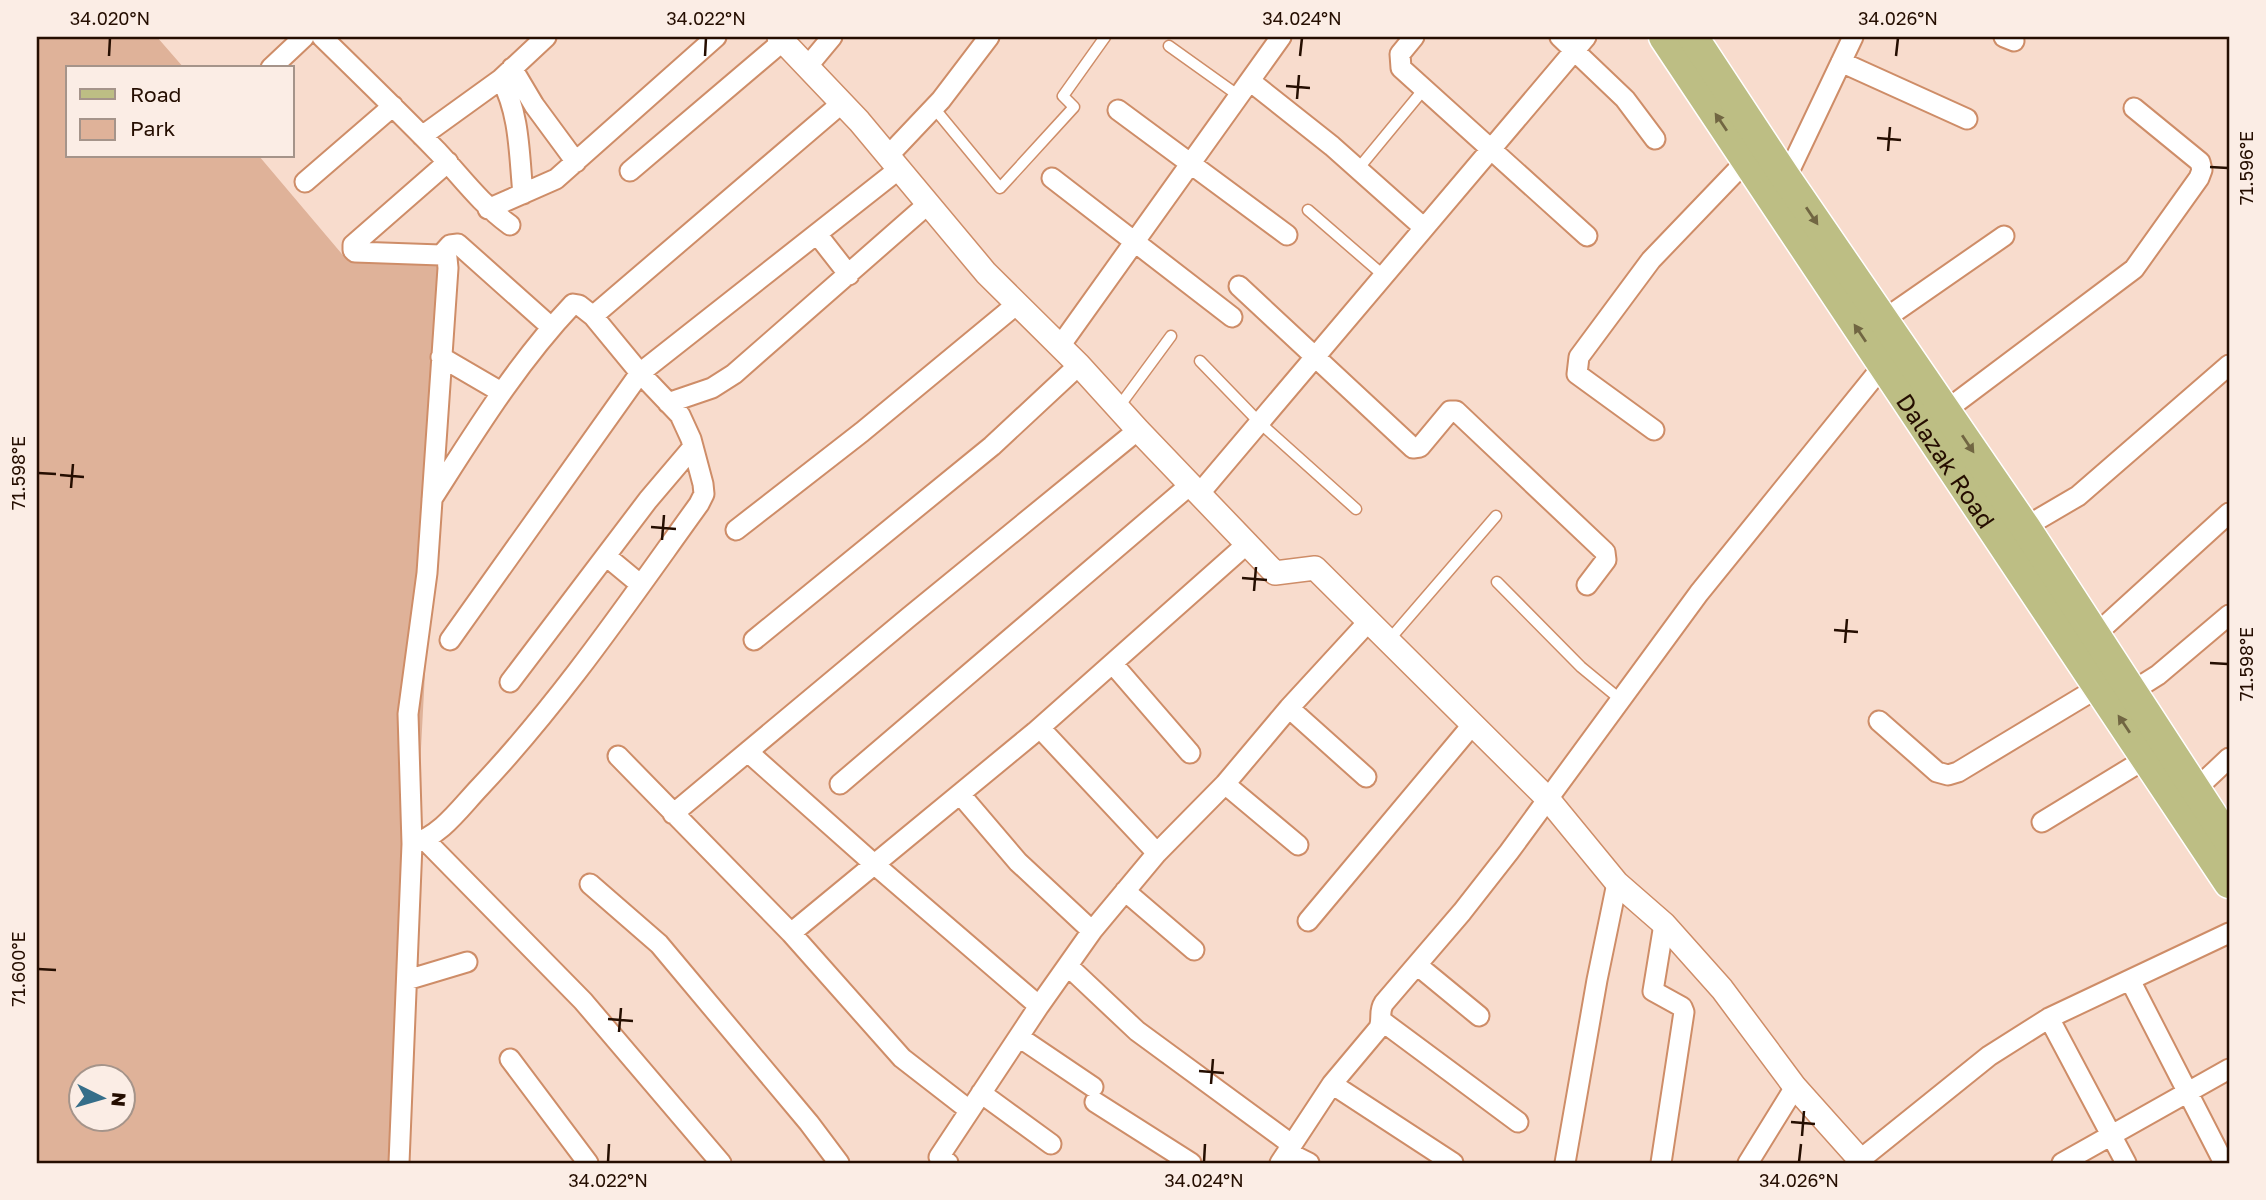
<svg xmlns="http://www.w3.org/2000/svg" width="2266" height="1200" viewBox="0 0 2266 1200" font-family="'Golos Text',sans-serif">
<rect width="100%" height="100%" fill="#f8dccd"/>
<!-- green -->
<path fill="#dfb299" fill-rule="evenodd" d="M37,37H157L184,68H68V156H259L347,260L447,258L399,1163H37ZM80,1078H122V1120H80Z"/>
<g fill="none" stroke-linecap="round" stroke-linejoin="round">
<defs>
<path id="service" d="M1169,46L1239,96
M934,108L1000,188L1074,107L1063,96L1105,37
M1358,169L1424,89
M1308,210L1383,275
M1200,361L1259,422L1356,509
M1118,408L1171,336
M1497,582L1581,667L1621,700
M1389,640L1496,516"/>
<path id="minor" d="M322,37C361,75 400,113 438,152C463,179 480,203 510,225
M1414,37L1400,54L1401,68L1587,236
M1560,37L1625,99L1655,139
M2004,37L2014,41
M1841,62L1967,119
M807,67L832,37
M271,68L304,37
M512,68L534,105L576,162
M501,79C520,114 519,155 523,194
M1250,81L1332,146L1423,227
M1118,110L1287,235
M422,136L501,79L546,37
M888,156L941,100L989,37
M630,171L783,41
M1052,178L1232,317
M1786,178L1853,37
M305,182L393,106
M488,209L556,179L716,37
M817,234L849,275
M441,255L450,245L458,244L551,327
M1239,286L1413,448L1420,447L1450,411H1456L1605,552L1606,560L1587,585
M593,316L842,103
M1883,320L2004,236
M1060,346L1281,37
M441,357L501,392
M668,403L712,388L734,374L928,204
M1945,411L2134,269L2199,178L2202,170L2200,162L2134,108
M1654,430L1577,374L1579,357L1651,260L1746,161
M1199,494L1586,37
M2025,527L2078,496L2229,365
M736,530L862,432L1017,304
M606,556L641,585
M2095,635L2229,513
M450,640L640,373L899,169
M754,640L992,446L1079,365
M1113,664L1190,753
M510,682L648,500L693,447
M2131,692L2158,675L2229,615
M1289,708L1366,777
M1879,721L1937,772L1948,775L1958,772L2099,687
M1040,728L1157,853
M748,752L874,864L1039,1006
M618,756L791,933L902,1058L969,1110
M840,784L1190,485
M1225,784L1298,845
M2196,789L2229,758
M960,794L1018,862L1092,931
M673,814L909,617L1138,430
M2042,822L2147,758
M425,840L583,1001L721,1163
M412,844C441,836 460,808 480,787C562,700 629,601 699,504L704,494L703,484L691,439L680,415L640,373L593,316L579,305L573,304C517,363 475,432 432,499
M590,884L659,944L809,1123L839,1163
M1125,891L1194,950
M1308,921L1473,724
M791,933L1035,732L1248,543
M1417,965L1479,1016
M1068,966L1137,1031L1291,1144
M407,980L467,962
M2130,980L2224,1163
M2049,1018L2126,1163
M1382,1021L1518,1122
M1019,1037L1093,1087
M510,1059L588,1163
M1332,1084L1453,1163
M981,1093L1051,1144
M1095,1102L1191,1163
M1287,1152L1309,1163
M399,1163L412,844L408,714L427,573L448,268L447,258L441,255L355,252L353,250V245L448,162
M948,1163L939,1157L1039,1006L1092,931L1157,853L1225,784L1289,708L1369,621
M1280,1163L1332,1084L1379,1028C1383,1019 1378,1012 1384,1003L1462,912L1509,852L1699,593L1882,367
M1565,1163L1597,980L1617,883
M1661,1163L1684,1012L1682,1007L1653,991L1664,924
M1748,1163L1795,1087
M1856,1163L1989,1056L2049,1018L2229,933
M2062,1163L2229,1069"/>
<path id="tertiary" d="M779,37L859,121L986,273L1079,365L1138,430L1275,573L1315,568L1548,799L1617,883L1664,924L1722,989L1795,1087L1863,1163"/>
<g id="primary">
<path id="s1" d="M1664,37L2229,883"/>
<path d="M1693,37L1786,178L2025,527L2229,841"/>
</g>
</defs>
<!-- service casing -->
<use href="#service" stroke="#ce8d68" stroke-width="13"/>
<!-- minor casing -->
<use href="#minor" stroke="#ce8d68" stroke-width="23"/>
<!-- tertiary casing -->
<use href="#tertiary" stroke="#ce8d68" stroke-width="26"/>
<!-- primary casing -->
<use href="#primary" stroke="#fff" stroke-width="33"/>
<!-- service -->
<use href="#service" stroke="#fff" stroke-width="10"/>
<!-- minor -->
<use href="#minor" stroke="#fff" stroke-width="19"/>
<!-- tertiary -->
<use href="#tertiary" stroke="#fff" stroke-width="23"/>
<!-- primary -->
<use href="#primary" stroke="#bdbe84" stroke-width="30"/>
</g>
<!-- one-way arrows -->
<defs><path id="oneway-solid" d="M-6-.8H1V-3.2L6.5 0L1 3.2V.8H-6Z" transform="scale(1.75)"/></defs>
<g fill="#716642">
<use href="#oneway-solid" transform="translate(1721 122) rotate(-124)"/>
<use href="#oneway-solid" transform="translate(1812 216) rotate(56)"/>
<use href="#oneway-solid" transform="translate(1860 333) rotate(-124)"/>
<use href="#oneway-solid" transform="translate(1968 444) rotate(56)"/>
<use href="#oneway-solid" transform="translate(2124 724) rotate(-124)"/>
</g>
<!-- ticks -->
<path fill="none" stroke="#250e01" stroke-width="2.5" d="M109,56L110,38M705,56L706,38M1300,56L1302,38M1896,56L1898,38M1286,86L1310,88M1297,99L1299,75M1877,138L1901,140M1888,151L1890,127M2210,167L2228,168M38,473L56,474M60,475L84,477M71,488L73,464M651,527L676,529M662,540L664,515M1242,578L1267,580M1254,591L1256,567M1834,630L1858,632M1845,643L1847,619M2210,663L2228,664M38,969L56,970M608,1019L633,1021M619,1032L621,1008M1199,1071L1224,1073M1211,1084L1213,1059M1791,1122L1815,1124M1802,1136L1804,1111M608,1162L609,1144M1204,1162L1205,1144M1799,1162L1801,1144"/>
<g text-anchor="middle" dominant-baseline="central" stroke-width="6" stroke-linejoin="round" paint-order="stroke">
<!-- street labels -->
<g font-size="24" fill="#250e01" stroke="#fbede5">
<text stroke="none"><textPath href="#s1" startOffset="509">Dalazak Road</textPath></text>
</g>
</g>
<!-- border -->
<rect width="2266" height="1200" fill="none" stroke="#fbede5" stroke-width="77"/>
<!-- legend -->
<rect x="66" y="66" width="228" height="91" fill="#fbede5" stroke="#a5948a" stroke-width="2"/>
<rect x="80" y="89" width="35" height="10" fill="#bdbe84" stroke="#a5948a" stroke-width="2"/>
<text x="130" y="102" font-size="21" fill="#250e01">Road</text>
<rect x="80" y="119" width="35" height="21" fill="#dfb299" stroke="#a5948a" stroke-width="2"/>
<text x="130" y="136" font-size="21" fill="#250e01">Park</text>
<!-- north arrow -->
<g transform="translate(102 1098) rotate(95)"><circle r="33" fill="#fbede5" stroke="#a5948a" stroke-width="2"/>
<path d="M0-5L12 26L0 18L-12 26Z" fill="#366e89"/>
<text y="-10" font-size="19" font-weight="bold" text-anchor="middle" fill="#250e01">N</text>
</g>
<rect x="38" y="38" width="2190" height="1124" fill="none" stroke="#250e01" stroke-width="2.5"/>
<g font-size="18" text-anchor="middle" fill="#250e01">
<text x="110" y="25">34.020°N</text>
<text x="706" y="25">34.022°N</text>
<text x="1302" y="25">34.024°N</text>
<text x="1898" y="25">34.026°N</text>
<text transform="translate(2247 168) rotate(-90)" y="6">71.596°E</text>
<text transform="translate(19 473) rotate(-90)" y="6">71.598°E</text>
<text transform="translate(2247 664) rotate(-90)" y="6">71.598°E</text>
<text transform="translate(19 969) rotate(-90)" y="6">71.600°E</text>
<text x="608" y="1187">34.022°N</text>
<text x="1204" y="1187">34.024°N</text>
<text x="1799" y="1187">34.026°N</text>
</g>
</svg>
